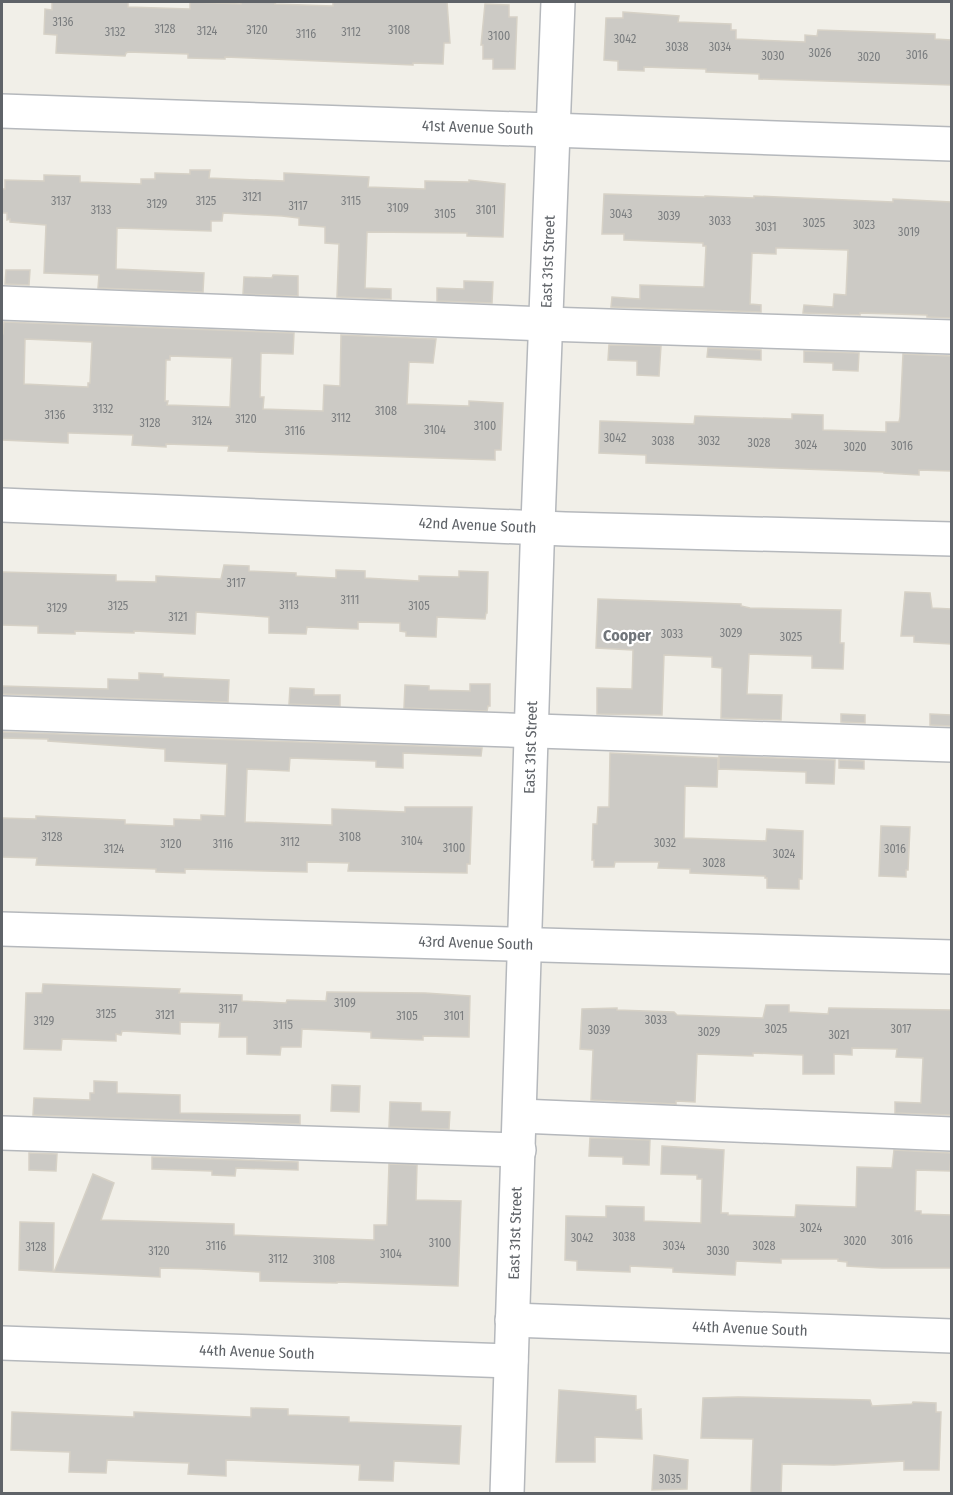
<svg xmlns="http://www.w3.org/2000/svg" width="953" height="1495" viewBox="0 0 953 1495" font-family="'Fira Sans Condensed',sans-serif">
<rect width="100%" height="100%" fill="#f1efe8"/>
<!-- building -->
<path fill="#cccac5" stroke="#d6d1c6" stroke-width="1.5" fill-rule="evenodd" d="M52,2H128V7L190,9V2L241,4V2H276L275,4L333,6V2H447L450,43H444L443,64L413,63V65L225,57V59L188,58V54L128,52L126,53L125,56L56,53L57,35L44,34L45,9L52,10Z
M485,4L509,5V17H517L515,69H493V59H483V45H481Z
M623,12L679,16L678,22L731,24V30H736V39L805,42V35L817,36L818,30L935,34V39L951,40V85L759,79V74L706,72V69L644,67V71L618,70V61L604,60L606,18H623Z
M190,170H210L209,178L284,181V173L369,177L368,187L425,189V181L469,182V180L505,184L503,237L467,236V233L367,232L365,288L391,289V299L337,297L339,244L325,243V227L299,225V218L282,216L223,213L222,221H211V231L117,228L116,269L204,273L203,292L98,288L99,275L44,273L46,225L10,222V219L7,220V213H2V189H5V180L44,181V175L80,176V182L141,184V179H155V173L190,174Z
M604,194L705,197V196L754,198V196L893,202V199L951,202V318L927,317V315L860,313V315L803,313L804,305L833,307L834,294L846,295L848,250L782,248H776V254L752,253L750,304L761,305V312L611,307L612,297L640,299V285L704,287L706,246H703V243L624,240V234H602Z
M6,270H30L29,285L5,284Z
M273,275L298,276V296L243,294L244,277L272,278Z
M464,281L493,282L492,303L437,301V288L464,289Z
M4,322L294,333L293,354L261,353L260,397H264L263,409L323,411L324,385L340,386L341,335L436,339L433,363L409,362L407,404L469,406V401L503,403L501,450H495V460L228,451L229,446L166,444V447L132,445L133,435L70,433H68V443L2,440V334H3ZM25,339L92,342L90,383H88V387L24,384ZM170,356L232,358L230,407L167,405L168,401H165L166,360H170Z
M609,345L661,346L659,376L637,375V361L608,360Z
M708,348L761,350V360L707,357Z
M804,351L859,353L858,371L833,370V363L804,362Z
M903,354L951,356V471L919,470V475L884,473V472L646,463V455L599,453L600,421L694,424L695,416L792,419V414L823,415V430L886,432V422H899L900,417Z
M224,565L249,566V571L296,573V576L336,578V570L365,571V578L419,581V576L459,577V571L488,572L487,613H486L485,619L437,617L436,637L406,636V632L400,631V623L358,622V629L307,627L306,634L269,633V617L196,612L195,634L134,631V633L75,631V634L38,633V626L2,625V572L116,575V581L156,582V576L221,579Z
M905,592L930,593L932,608L951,609V644L914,642V636H901Z
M598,599L741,604V606L750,608L841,610L840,643H844L843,669L812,668V656L749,654L747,694L782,695L781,720L721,718L722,668L712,667V657L664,655L662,715L597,714V688L632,689L633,650L596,648Z
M139,673L163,674V677L229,680L228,702L2,694V686L108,689V679L139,680Z
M470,684H490V706H488L487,711L404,708L405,685L429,686V690L470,691Z
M290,688L314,689V695H340V706L289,704Z
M841,714L865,715V723L841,722Z
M930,714L951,715V726L930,725Z
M2,732L482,748L481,756L403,753V768L376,767V761L290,758L289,771L247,769L245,822L332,825V809L405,812V807H472L470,864H467V873L348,871L349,863L307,862V872L185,869V873L156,872V869L36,865L37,858L2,857V818L36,819V816L125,820V824L174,826V819L201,820V815L225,816L227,764L165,761V749L48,741V739L2,738Z
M610,753L718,758L717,787L685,786L684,838L766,841L767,829L803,831L802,879H799V889L767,888V878H765V876L690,873V869L658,868L659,862H615L614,867H594V860H592L593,824H597L598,807H609Z
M719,756L835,760L834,784L806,783V772L719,769Z
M839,760L864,761V769L839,768Z
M881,826L910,827L908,870H906V877L879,876Z
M43,984L180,989L179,993L242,995V1001L286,1003L287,1000L326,1001L327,992L425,993L470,996L469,1037L423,1036V1040L371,1038V1032L302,1029L301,1047H281L280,1055L247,1054V1037H219L220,1023L180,1022V1034L122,1031L121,1035L116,1034V1041L62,1039L61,1050L24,1049L26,993H42Z
M766,1005H789V1012L828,1014L829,1008L951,1010V1115L895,1113V1102L921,1103L923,1058L896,1057L897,1049L852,1048V1055L834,1054V1074H803V1055L753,1053V1056L697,1054L695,1102L676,1101V1104L591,1100L593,1050L580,1049L582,1009L617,1008V1010L674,1012L677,1015L763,1018Z
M94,1081L117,1082V1093L180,1095V1113L300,1115V1124L33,1115L34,1098L90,1100V1093H94Z
M332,1085L360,1086L359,1112L331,1111Z
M390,1102L421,1103V1111L450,1112L449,1129L389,1127Z
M590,1138L650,1140L649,1165L623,1164V1157L589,1156Z
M662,1146L724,1150L721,1213H728V1215L795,1217L796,1205L856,1207L857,1167L892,1168L894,1150L951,1153L950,1171L916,1170L915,1211H921V1214L951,1215V1268H882L847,1266V1262L838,1261V1259H781V1263L736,1261L735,1275L673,1272V1268L630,1266V1272L577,1270V1261L565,1260L566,1216L606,1217V1206L644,1207V1221L701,1223L702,1179H697V1175L661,1174Z
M29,1153L57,1154L56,1171L29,1170Z
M152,1157L298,1162V1170L236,1168L235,1176L212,1175V1171L152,1169Z
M389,1164L417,1165L416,1200L461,1201L458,1286L337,1282V1283L260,1281V1272L201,1269L160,1268V1277L54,1272L93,1174L114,1183L101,1220L234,1224V1235L374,1240V1225H387Z
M20,1222L54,1223L53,1272L19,1270Z
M559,1390L636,1396V1410L641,1409L642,1439L595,1437V1462H556Z
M738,1397L870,1400L872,1406L912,1404L913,1402L936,1403V1412H941L939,1470H904V1461L834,1465L782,1464L781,1494H751L753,1439L701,1438L703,1398Z
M251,1408L288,1409V1415L349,1417V1422L461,1426L459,1464L394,1461L393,1481L359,1480L360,1465L226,1460V1476L188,1474L189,1463L107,1460L106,1473L69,1472L70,1452L11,1450L12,1412L134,1417V1412L251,1417Z
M654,1455L688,1460L687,1489L652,1490Z"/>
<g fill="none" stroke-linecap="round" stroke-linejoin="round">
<defs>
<g id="minor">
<path id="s1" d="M2,111L952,144"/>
<path d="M2,303L546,324L952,337"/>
<path id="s2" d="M2,505L565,529L952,539"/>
<path d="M2,713L952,745"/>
<path id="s3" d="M2,929L952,957"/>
<path d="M520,1116L952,1134"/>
<path d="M2,1133L519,1150"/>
<path id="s4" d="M512,1320L952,1336"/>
<path id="s5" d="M2,1343L511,1361"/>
<path id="s6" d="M507,1494L537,549L558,2"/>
</g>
</defs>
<!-- minor casing -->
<use href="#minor" stroke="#b5b8bc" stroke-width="36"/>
<!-- minor -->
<use href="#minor" stroke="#fff" stroke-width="33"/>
</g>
<g text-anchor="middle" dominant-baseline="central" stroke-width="4.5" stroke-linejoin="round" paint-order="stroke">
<!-- number labels -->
<g font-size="12" fill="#7a7d7f">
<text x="63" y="22">3136</text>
<text x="165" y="29">3128</text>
<text x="257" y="30">3120</text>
<text x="399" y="30">3108</text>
<text x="207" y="31">3124</text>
<text x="115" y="32">3132</text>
<text x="351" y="32">3112</text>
<text x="306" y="34">3116</text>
<text x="499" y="36">3100</text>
<text x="625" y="39">3042</text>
<text x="677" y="47">3038</text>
<text x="720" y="47">3034</text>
<text x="820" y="53">3026</text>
<text x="917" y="55">3016</text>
<text x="773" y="56">3030</text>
<text x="869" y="57">3020</text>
<text x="252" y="197">3121</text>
<text x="61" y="201">3137</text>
<text x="206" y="201">3125</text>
<text x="351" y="201">3115</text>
<text x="157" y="204">3129</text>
<text x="298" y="206">3117</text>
<text x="398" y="208">3109</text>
<text x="101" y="210">3133</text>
<text x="486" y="210">3101</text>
<text x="445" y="214">3105</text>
<text x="621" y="214">3043</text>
<text x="669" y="216">3039</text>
<text x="720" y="221">3033</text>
<text x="814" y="223">3025</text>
<text x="864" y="225">3023</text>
<text x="766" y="227">3031</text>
<text x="909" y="232">3019</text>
<text x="103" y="409">3132</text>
<text x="386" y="411">3108</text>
<text x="55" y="415">3136</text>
<text x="341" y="418">3112</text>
<text x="246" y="419">3120</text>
<text x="202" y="421">3124</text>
<text x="150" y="423">3128</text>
<text x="485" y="426">3100</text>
<text x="435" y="430">3104</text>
<text x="295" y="431">3116</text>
<text x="615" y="438">3042</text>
<text x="663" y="441">3038</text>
<text x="709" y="441">3032</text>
<text x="759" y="443">3028</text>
<text x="806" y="445">3024</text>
<text x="902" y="446">3016</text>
<text x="855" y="447">3020</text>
<text x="236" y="583">3117</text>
<text x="350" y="600">3111</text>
<text x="289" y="605">3113</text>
<text x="118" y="606">3125</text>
<text x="419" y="606">3105</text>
<text x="57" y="608">3129</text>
<text x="178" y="617">3121</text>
<text x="731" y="633">3029</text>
<text x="672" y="634">3033</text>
<text x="791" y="637">3025</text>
<text x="52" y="837">3128</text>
<text x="350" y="837">3108</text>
<text x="412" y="841">3104</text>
<text x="290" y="842">3112</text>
<text x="665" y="843">3032</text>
<text x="171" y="844">3120</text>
<text x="223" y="844">3116</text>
<text x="454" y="848">3100</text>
<text x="114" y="849">3124</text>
<text x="895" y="849">3016</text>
<text x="784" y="854">3024</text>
<text x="714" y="863">3028</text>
<text x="345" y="1003">3109</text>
<text x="228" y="1009">3117</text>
<text x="106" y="1014">3125</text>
<text x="165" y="1015">3121</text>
<text x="407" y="1016">3105</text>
<text x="454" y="1016">3101</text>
<text x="656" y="1020">3033</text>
<text x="44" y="1021">3129</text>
<text x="283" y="1025">3115</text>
<text x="776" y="1029">3025</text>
<text x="901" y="1029">3017</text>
<text x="599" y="1030">3039</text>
<text x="709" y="1032">3029</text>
<text x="839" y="1035">3021</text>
<text x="811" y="1228">3024</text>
<text x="624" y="1237">3038</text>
<text x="582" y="1238">3042</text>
<text x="902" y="1240">3016</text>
<text x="855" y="1241">3020</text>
<text x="440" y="1243">3100</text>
<text x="216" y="1246">3116</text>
<text x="674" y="1246">3034</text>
<text x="764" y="1246">3028</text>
<text x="36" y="1247">3128</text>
<text x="159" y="1251">3120</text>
<text x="718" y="1251">3030</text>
<text x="391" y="1254">3104</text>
<text x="278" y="1259">3112</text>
<text x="324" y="1260">3108</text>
<text x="670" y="1479">3035</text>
</g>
<!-- street labels -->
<g font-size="15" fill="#5f6368" stroke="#fff">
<text stroke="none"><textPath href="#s1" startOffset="476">41st Avenue South</textPath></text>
<text stroke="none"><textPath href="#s6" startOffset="1233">East 31st Street</textPath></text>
<text stroke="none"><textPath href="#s2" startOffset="476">42nd Avenue South</textPath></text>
<text stroke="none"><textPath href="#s6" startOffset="747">East 31st Street</textPath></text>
<text stroke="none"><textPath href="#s3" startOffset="474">43rd Avenue South</textPath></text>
<text stroke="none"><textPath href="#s6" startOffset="261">East 31st Street</textPath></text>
<text stroke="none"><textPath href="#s4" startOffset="238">44th Avenue South</textPath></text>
<text stroke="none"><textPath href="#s5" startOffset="255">44th Avenue South</textPath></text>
</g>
<!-- neighbourhood labels -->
<g font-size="16" font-weight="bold" fill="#70757a" stroke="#fff">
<text x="627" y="635">Cooper</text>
</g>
</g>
<!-- border -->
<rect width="953" height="1495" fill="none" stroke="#5f6368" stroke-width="6"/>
</svg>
